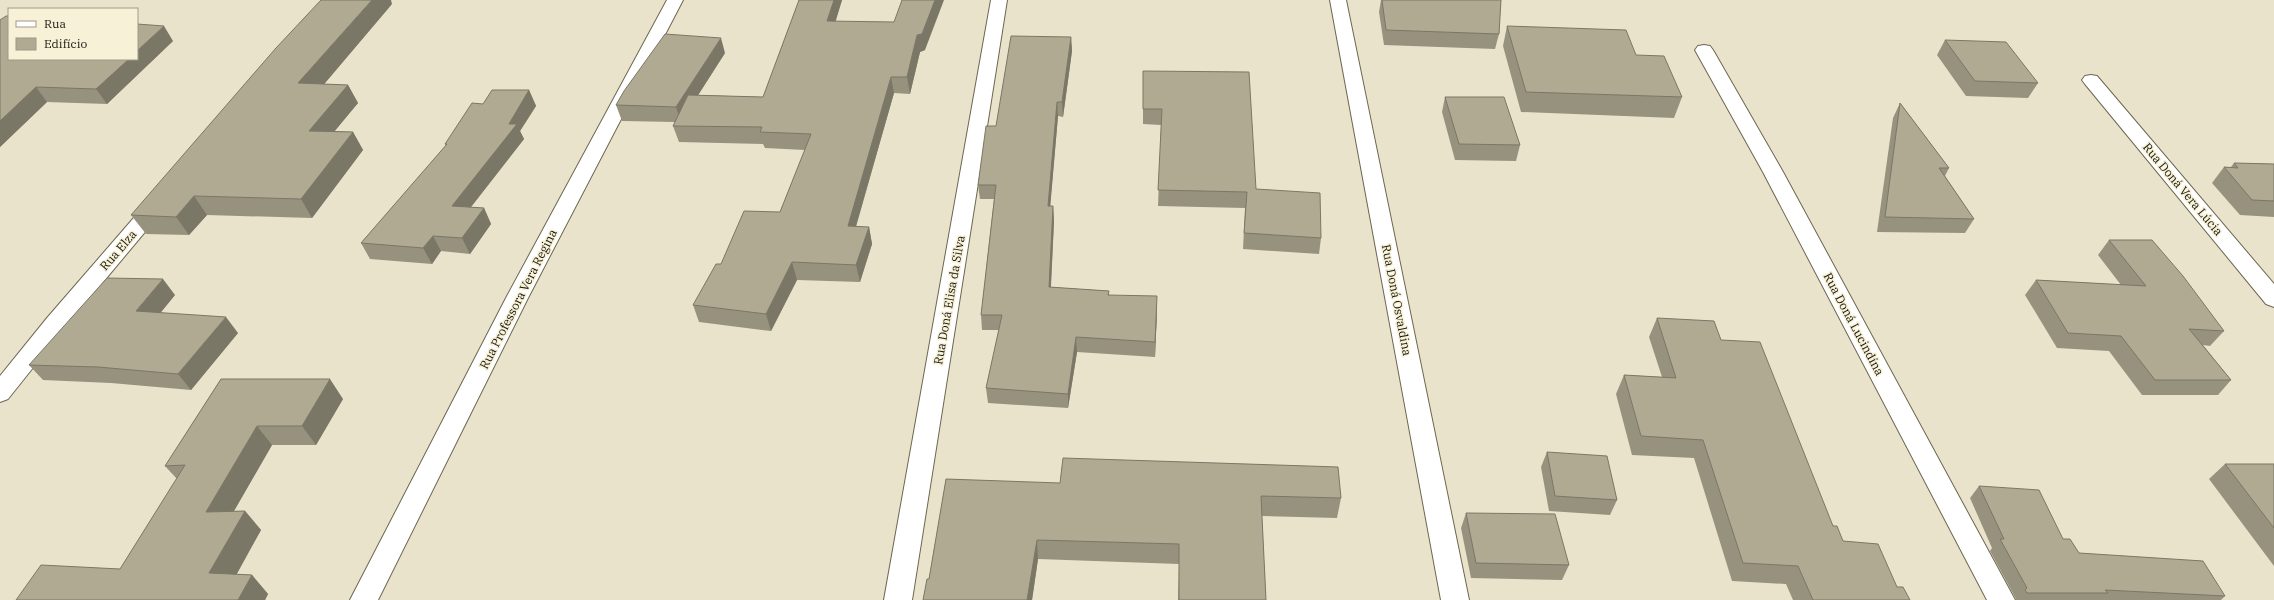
<svg xmlns="http://www.w3.org/2000/svg" width="2274" height="600" viewBox="0 0 2274 600" font-family="'IBM Plex Serif',serif">
<rect width="100%" height="100%" fill="#eae3cb"/>
<g fill="none" stroke-linecap="round" stroke-linejoin="round">
<defs>
<path id="minor" d="M667,0H683L528,298L378,600H350L506,298Z
M991,0H1007L912,600H884Z
M1330,0H1346L1469,600H1441Z
M1704,45L1710,46L1713,50L1783,172L2015,600H1987L1763,172L1695,50L1698,46Z
M2091,75L2097,76L2274,284V307L2266,304L2085,84L2082,80L2085,76Z
M158,196L165,198L168,203L165,208L63,330L8,399L0,402V376L47,318L151,198Z"/>
</defs>
<!-- minor casing -->
<use href="#minor" stroke="#6c6650" stroke-width="2"/>
<!-- minor -->
<use href="#minor" fill="#fff" fill-rule="evenodd"/>
</g>
<!-- wall -->
<path fill="#97927e" d="M799,0H842L835,21L925,50L920,52L910,94L894,93L856,227H869L872,244L860,282L797,280L771,331L699,322L693,305L721,264L780,212L805,150L765,148L763,144L679,142L673,126L675,122L622,121L616,105L725,53L698,95L763,97Z
M1381,0H1501L1499,34L1495,49L1384,45L1379,12Z
M392,4L324,84L348,85L358,103L334,131L353,132L363,150L312,218L207,215L189,235L146,234L131,215Z
M0,20L173,41L107,104L47,102L0,147Z
M1507,26L1636,55L1682,97L1674,118L1521,112L1503,46Z
M1071,37L1072,51L1063,117L1058,116L1050,206H1053L1054,221L1051,287L1109,291V295L1157,311L1155,357L1077,352L1068,408L988,403L986,388L999,330H982L981,315L994,199H980L978,185Z
M1945,40L2038,83L2028,98L1966,96L1937,55Z
M1143,71L1256,189L1321,238L1319,254L1243,249L1245,208L1158,206L1161,125L1143,124Z
M529,90L536,106L520,131L524,139L471,207L484,208L491,224L470,254L441,251L432,264L370,259L361,243L446,146L445,144L483,104Z
M1445,97L1520,145L1516,161L1455,160L1442,112Z
M1900,103L1949,168L1945,176L1974,219L1965,233L1877,232L1893,118Z
M2234,163L2274,164V217L2240,215L2212,183L2224,167H2231Z
M2109,240L2224,331L2210,346L2203,345L2231,380L2218,395H2142L2109,351L2057,348L2025,295L2036,280L2121,285L2098,255Z
M175,295L160,313L238,333L191,390L111,383L43,380L29,365Z
M1657,318L1721,340L1833,526L1843,541L1897,587L1910,600H1793L1786,584L1732,581L1694,458L1632,455L1616,394L1624,375L1662,377L1649,337Z
M221,379L343,399L316,445H272L234,511H245L261,530L236,574L252,575L268,594L265,600H16L120,569L177,479L165,466Z
M1547,452L1617,500L1610,515L1549,511L1541,467Z
M2225,464H2274V566L2209,479Z
M946,479L1341,498L1337,518L1262,516L1266,600H1178L1179,564L1038,559L1032,600H923L929,579Z
M1979,486L2063,539L2079,553L2225,596L2221,600H2016V599L1990,551L1992,548L1970,498Z
M1466,513L1569,565L1562,580L1471,578L1461,528Z"/>
<!-- shaded-wall -->
<path fill="#7b7767" d="M372,0H391L392,4L309,102L298,83Z
M834,0H842L831,37L827,21Z
M935,0H944L925,50L920,52L910,94L907,77L917,35Z
M164,26L173,41L107,104L96,89L129,59H137V51Z
M1071,37L1072,51L1063,117L1062,102Z
M721,38L725,53L681,122L676,107Z
M891,77L894,93L851,243L848,226Z
M348,85L358,103L320,149L309,131Z
M36,87L47,102L0,147V121Z
M529,90L536,106L520,131L524,139L460,221L452,206Z
M1057,102L1058,116L1049,221L1048,206Z
M353,132L363,150L312,218L301,199Z
M194,196L207,215L189,235L176,217Z
M1053,206L1054,221L1050,302L1049,287Z
M484,208L491,224L470,254L462,238Z
M869,227L872,244L860,282L856,265Z
M433,236L441,251L432,264L423,248Z
M792,262L797,280L771,331L766,314Z
M163,279L175,295L149,327L136,311Z
M1157,296V311L1155,357V342Z
M226,317L238,333L191,390L178,374Z
M1076,337L1077,352L1068,408V394Z
M330,379L343,399L316,445L302,426Z
M257,426L272,445L223,530L206,512Z
M245,511L261,530L227,592L209,573Z
M1037,540L1038,559L1032,600H1027Z
M252,575L268,594L265,600H238Z"/>
<!-- building -->
<path fill="#b0aa93" stroke="#7b7767" d="M321,0H372L298,83L348,85L309,131L353,132L301,199L194,196L176,217L131,215L276,48Z
M799,0H834L827,21L894,22L902,0H935L922,34L917,35L907,77H891L848,226L869,227L856,265L792,262L766,314L693,305L716,264H721L744,211L780,212L811,134L760,132L762,127L673,126L688,95L763,97Z
M1382,0H1501L1499,34L1386,30Z
M6,16H9V59H129L96,89L36,87L0,121V20Z
M137,24L164,26L137,51Z
M1507,26L1626,30L1636,55L1664,56L1682,97L1526,92Z
M665,34L721,38L676,107L616,105L624,91Z
M1011,36L1071,37L1062,102H1057L1048,206H1053L1049,287L1109,291L1108,295L1157,296L1155,342L1076,337L1068,394L986,388L1002,315H981L996,185H978L986,126H996Z
M1945,40L2006,42L2038,83L1975,81Z
M1143,71L1249,72L1256,189L1320,193L1321,238L1244,233L1247,192L1158,190L1162,109H1143Z
M492,90H529L509,124H517L452,206L484,208L462,238L433,236L423,248L361,243L447,144H445L472,103L483,104Z
M1445,97H1504L1520,145L1459,144Z
M1900,103L1949,168H1939L1974,219L1885,217Z
M2234,163L2274,164V201L2252,200L2224,167L2238,168Z
M2109,240H2152L2183,276L2224,331L2189,329L2231,380H2155L2121,336L2068,333L2036,280L2146,286Z
M107,278L163,279L136,311L226,317L178,374L98,367L29,365Z
M1657,318L1714,321L1721,340L1760,342L1833,526H1837L1843,541L1878,544L1897,587H1903L1910,600H1813L1798,566L1743,563L1703,440L1641,436L1624,375L1676,378Z
M221,379H330L302,426H257L206,512L245,511L209,573L252,575L238,600H16L41,565L120,569L185,465L165,466Z
M1547,452L1607,456L1617,500L1555,496Z
M1063,458L1338,467L1341,498L1261,496L1266,600H1179V544L1037,540L1027,600H923L927,579H929L946,479L1060,483Z
M2225,464H2274V528Z
M1979,486L2039,490L2063,539H2070L2079,553L2203,561L2225,596L2105,590L2108,593H2027L2025,590L2027,588L2000,539H2004Z
M1466,513L1555,514L1569,565L1476,563Z"/>
<g text-anchor="middle" dominant-baseline="central" stroke-width="3" stroke-linejoin="round" paint-order="stroke">
<!-- street labels -->
<g font-size="12" fill="#1a180f" stroke="#f7f1d8">
<text transform="translate(2183 189) rotate(50)">Rua Doná Vera Lúcia</text>
<text transform="translate(118 250) rotate(-49)">Rua Elza</text>
<text transform="translate(518 299) rotate(-63)">Rua Professora Vera Regina</text>
<text transform="translate(949 300) rotate(-80)">Rua Doná Elisa da Silva</text>
<text transform="translate(1397 300) rotate(79)">Rua Doná Osvaldina</text>
<text transform="translate(1854 324) rotate(62)">Rua Doná Lucindína</text>
</g>
</g>
<!-- legend -->
<rect x="8" y="8" width="130" height="52" fill="#f7f1d8" stroke="#9f9a88"/>
<rect x="16" y="21" width="20" height="6" fill="#ffffff" stroke="#9f9a88"/>
<text x="44" y="28" font-size="12" fill="#1a180f">Rua</text>
<rect x="16" y="38" width="20" height="12" fill="#b0aa93" stroke="#9f9a88"/>
<text x="44" y="48" font-size="12" fill="#1a180f">Edifício</text>
</svg>
